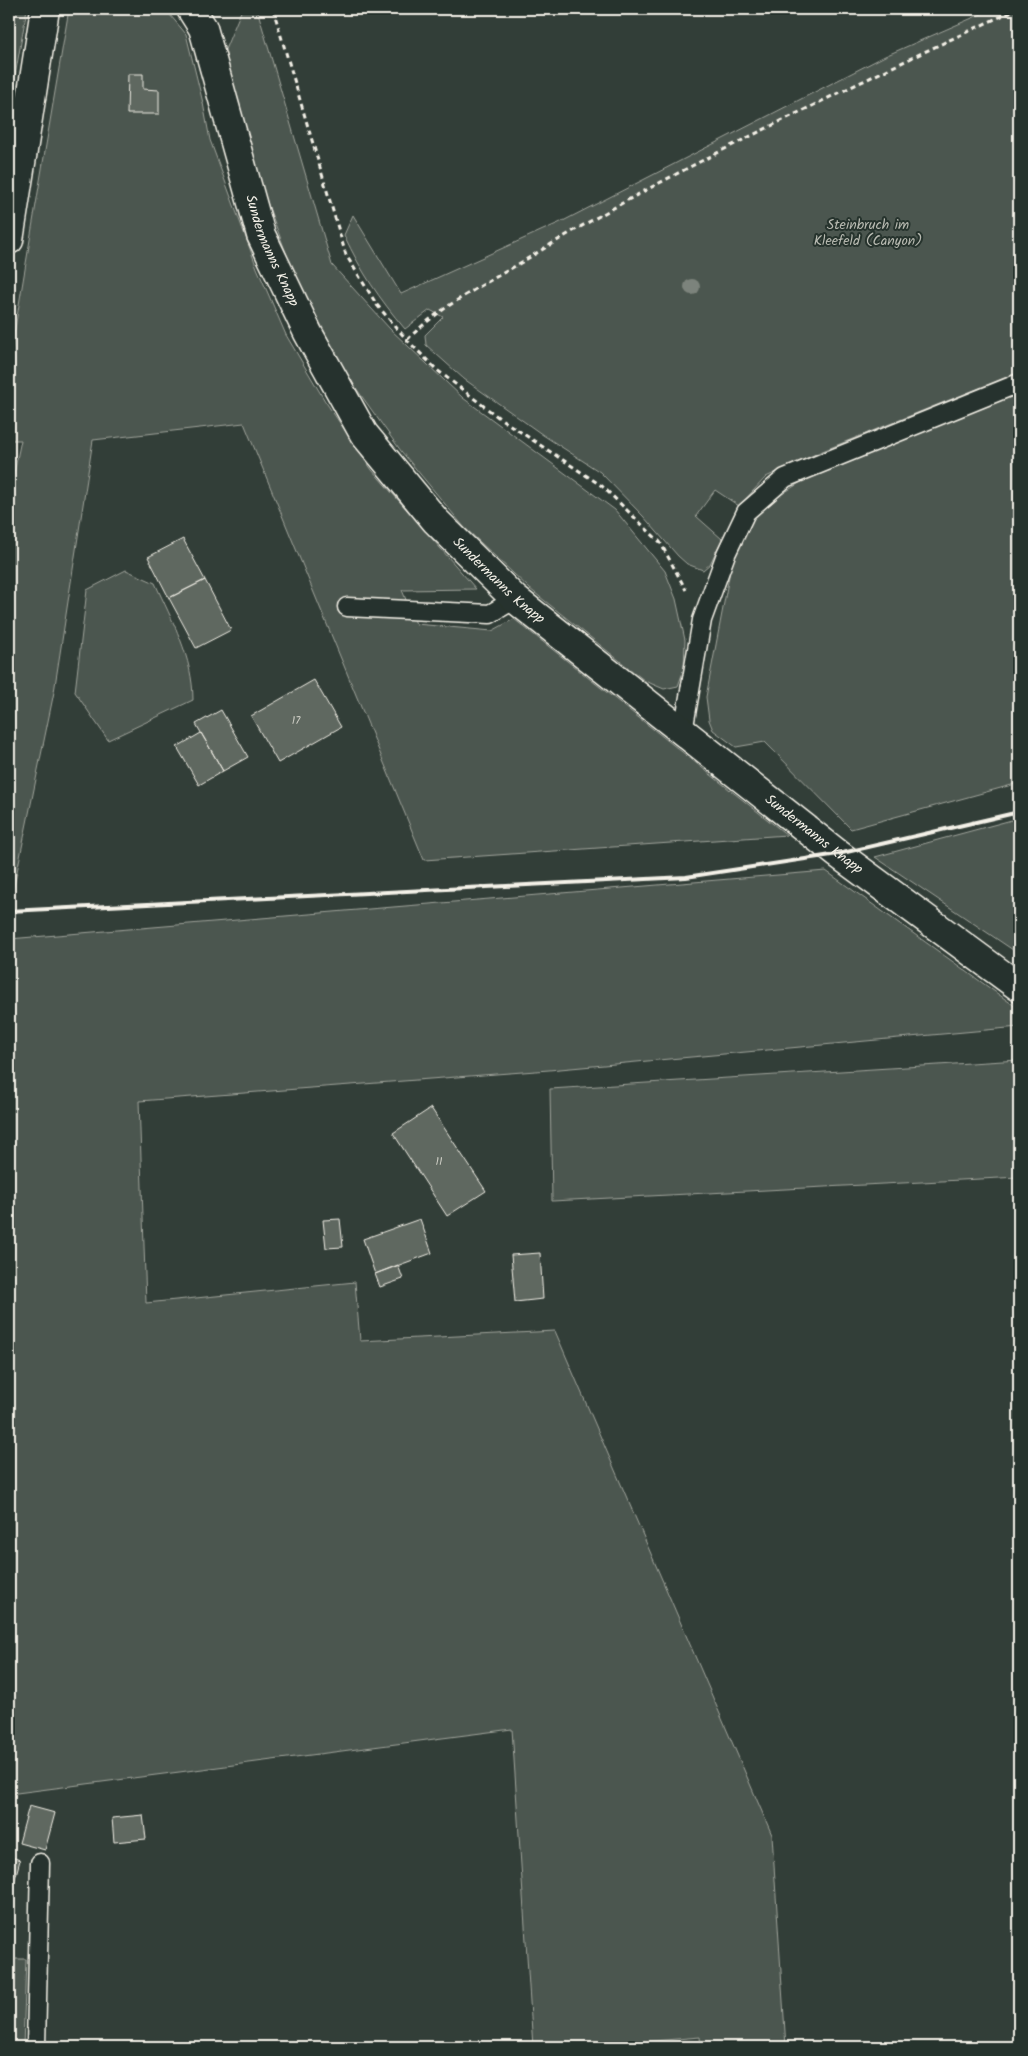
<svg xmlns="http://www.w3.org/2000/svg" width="1028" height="2056" viewBox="0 0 1028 2056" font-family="Kalam,sans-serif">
<rect width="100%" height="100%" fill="#323e38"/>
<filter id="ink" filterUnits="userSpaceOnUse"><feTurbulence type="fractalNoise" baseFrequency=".02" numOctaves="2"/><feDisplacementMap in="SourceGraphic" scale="10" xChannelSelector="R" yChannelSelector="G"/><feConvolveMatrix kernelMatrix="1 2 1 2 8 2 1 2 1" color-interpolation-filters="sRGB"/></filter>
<g filter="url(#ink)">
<!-- green -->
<path fill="#4c564f" stroke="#a0a49c" d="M9,9H27L9,109Z
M69,9H165L186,34L203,103L210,140L257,268L286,335L325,401L372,470L476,589L402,590L416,624L492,631L514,619L787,835L424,860L244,423L93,440L54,692L12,896H9V497L21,440H9V364Z
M242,9H257L332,265L390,329L463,398L615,510L665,571L676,599L685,640L684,669L678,686L664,689L645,681L530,589L464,527L401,451L348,377L293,271L263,192L224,52Z
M993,9H1019V372L820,452L766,477L739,506L715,490L696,516L722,539L710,564L703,570L687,564L678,556L643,516L600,472L543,435L464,379L426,345L425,335L443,317L430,310L405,329C378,297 362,273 344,235L353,215L401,294L563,221L885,56Z
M1019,389V783L851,829L765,742L736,747L713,730L709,720L706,697L731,566L750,521L774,499L809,477Z
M126,570L155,583C172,621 193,657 193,700L108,740L75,692L87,590Z
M1019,818V954L875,857Z
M826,871L1019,1009V1027L549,1070L139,1101L146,1303L355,1282L360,1341L555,1331L772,1835L786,2047H701L700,2037L583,2047H533L512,1729L9,1794V939Z
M1019,1060V1177L552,1201L550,1089Z
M9,1959H26L23,2047H9Z"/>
<!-- building -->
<path fill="#5f6861" stroke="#f4f1e8" d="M128,74H143V89L159,90V114H127Z
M183,539L205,580L169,598L148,557Z
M205,580L231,630L196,648L169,598Z
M314,680L341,727L278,763L251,716Z
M221,710L248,757L223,771L196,724Z
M201,733L223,771L199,785L177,747Z
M431,1108L486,1191L447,1216L393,1133Z
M340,1219L343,1247L326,1248L323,1220Z
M420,1219L432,1253L375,1274L363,1239Z
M540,1253L543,1299L515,1302L511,1255Z
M398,1265L403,1279L380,1287L375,1274Z
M29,1806L55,1813L45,1850L19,1843Z
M143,1815L146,1839L114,1842L112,1818Z
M9,1856L20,1860L9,1901Z"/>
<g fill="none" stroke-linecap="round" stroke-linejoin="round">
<defs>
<path id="lane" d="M347,607L490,614L515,599
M683,732L702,620L726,554L746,512L785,478L1019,383
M36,2047L40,1863"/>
<g id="street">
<path id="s1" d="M191,9L203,28L261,235L308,333L364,434L436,521L515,599L838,854L1019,987"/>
</g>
<path id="secondary" d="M9,240L45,9"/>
</defs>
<!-- lane casing -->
<use href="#lane" stroke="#f4f1e8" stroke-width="21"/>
<!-- street casing -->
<use href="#street" stroke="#f4f1e8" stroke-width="31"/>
<!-- secondary casing -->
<use href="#secondary" stroke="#f4f1e8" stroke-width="31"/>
<!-- path -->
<path stroke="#f4f1e8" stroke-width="3" stroke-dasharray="5 4" stroke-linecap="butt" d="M273,9L346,255L377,305L407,340L437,370L498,417L602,486L660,542L686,590
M407,340C443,303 492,281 535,254C608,209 684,169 761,131C846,89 931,48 1017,9"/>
<!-- lane -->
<use href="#lane" stroke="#26332d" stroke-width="18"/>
<!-- street -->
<use href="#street" stroke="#26332d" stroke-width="28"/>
<!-- secondary -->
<use href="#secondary" stroke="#26332d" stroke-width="28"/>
<!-- rail -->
<path stroke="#f4f1e8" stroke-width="4" d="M9,911L686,877L838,854L1019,812"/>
</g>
<!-- trees -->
<circle fill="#7c837b" cx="692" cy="287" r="8"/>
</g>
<g text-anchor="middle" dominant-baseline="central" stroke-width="4" stroke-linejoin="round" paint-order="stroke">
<!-- number labels -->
<g font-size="11" fill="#cfcfc6">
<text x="296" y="721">17</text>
<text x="439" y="1162">11</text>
</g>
<!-- park labels -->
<g font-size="14" fill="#b9bbb2" stroke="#26332d">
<text x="868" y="225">Steinbruch im<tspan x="868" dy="16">Kleefeld (Canyon)</tspan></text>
</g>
<!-- street labels -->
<g font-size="14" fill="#f4f1e8" stroke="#26332d">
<text stroke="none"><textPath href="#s1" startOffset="256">Sundermanns Knapp</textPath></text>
<text stroke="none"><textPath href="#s1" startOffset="661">Sundermanns Knapp</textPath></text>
<text stroke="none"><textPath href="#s1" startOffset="1066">Sundermanns Knapp</textPath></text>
</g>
</g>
<!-- margin -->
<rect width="1028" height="2056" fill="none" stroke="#26332d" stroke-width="30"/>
<rect x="15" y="15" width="998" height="2026" fill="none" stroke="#f4f1e8" stroke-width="2" filter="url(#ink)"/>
</svg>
